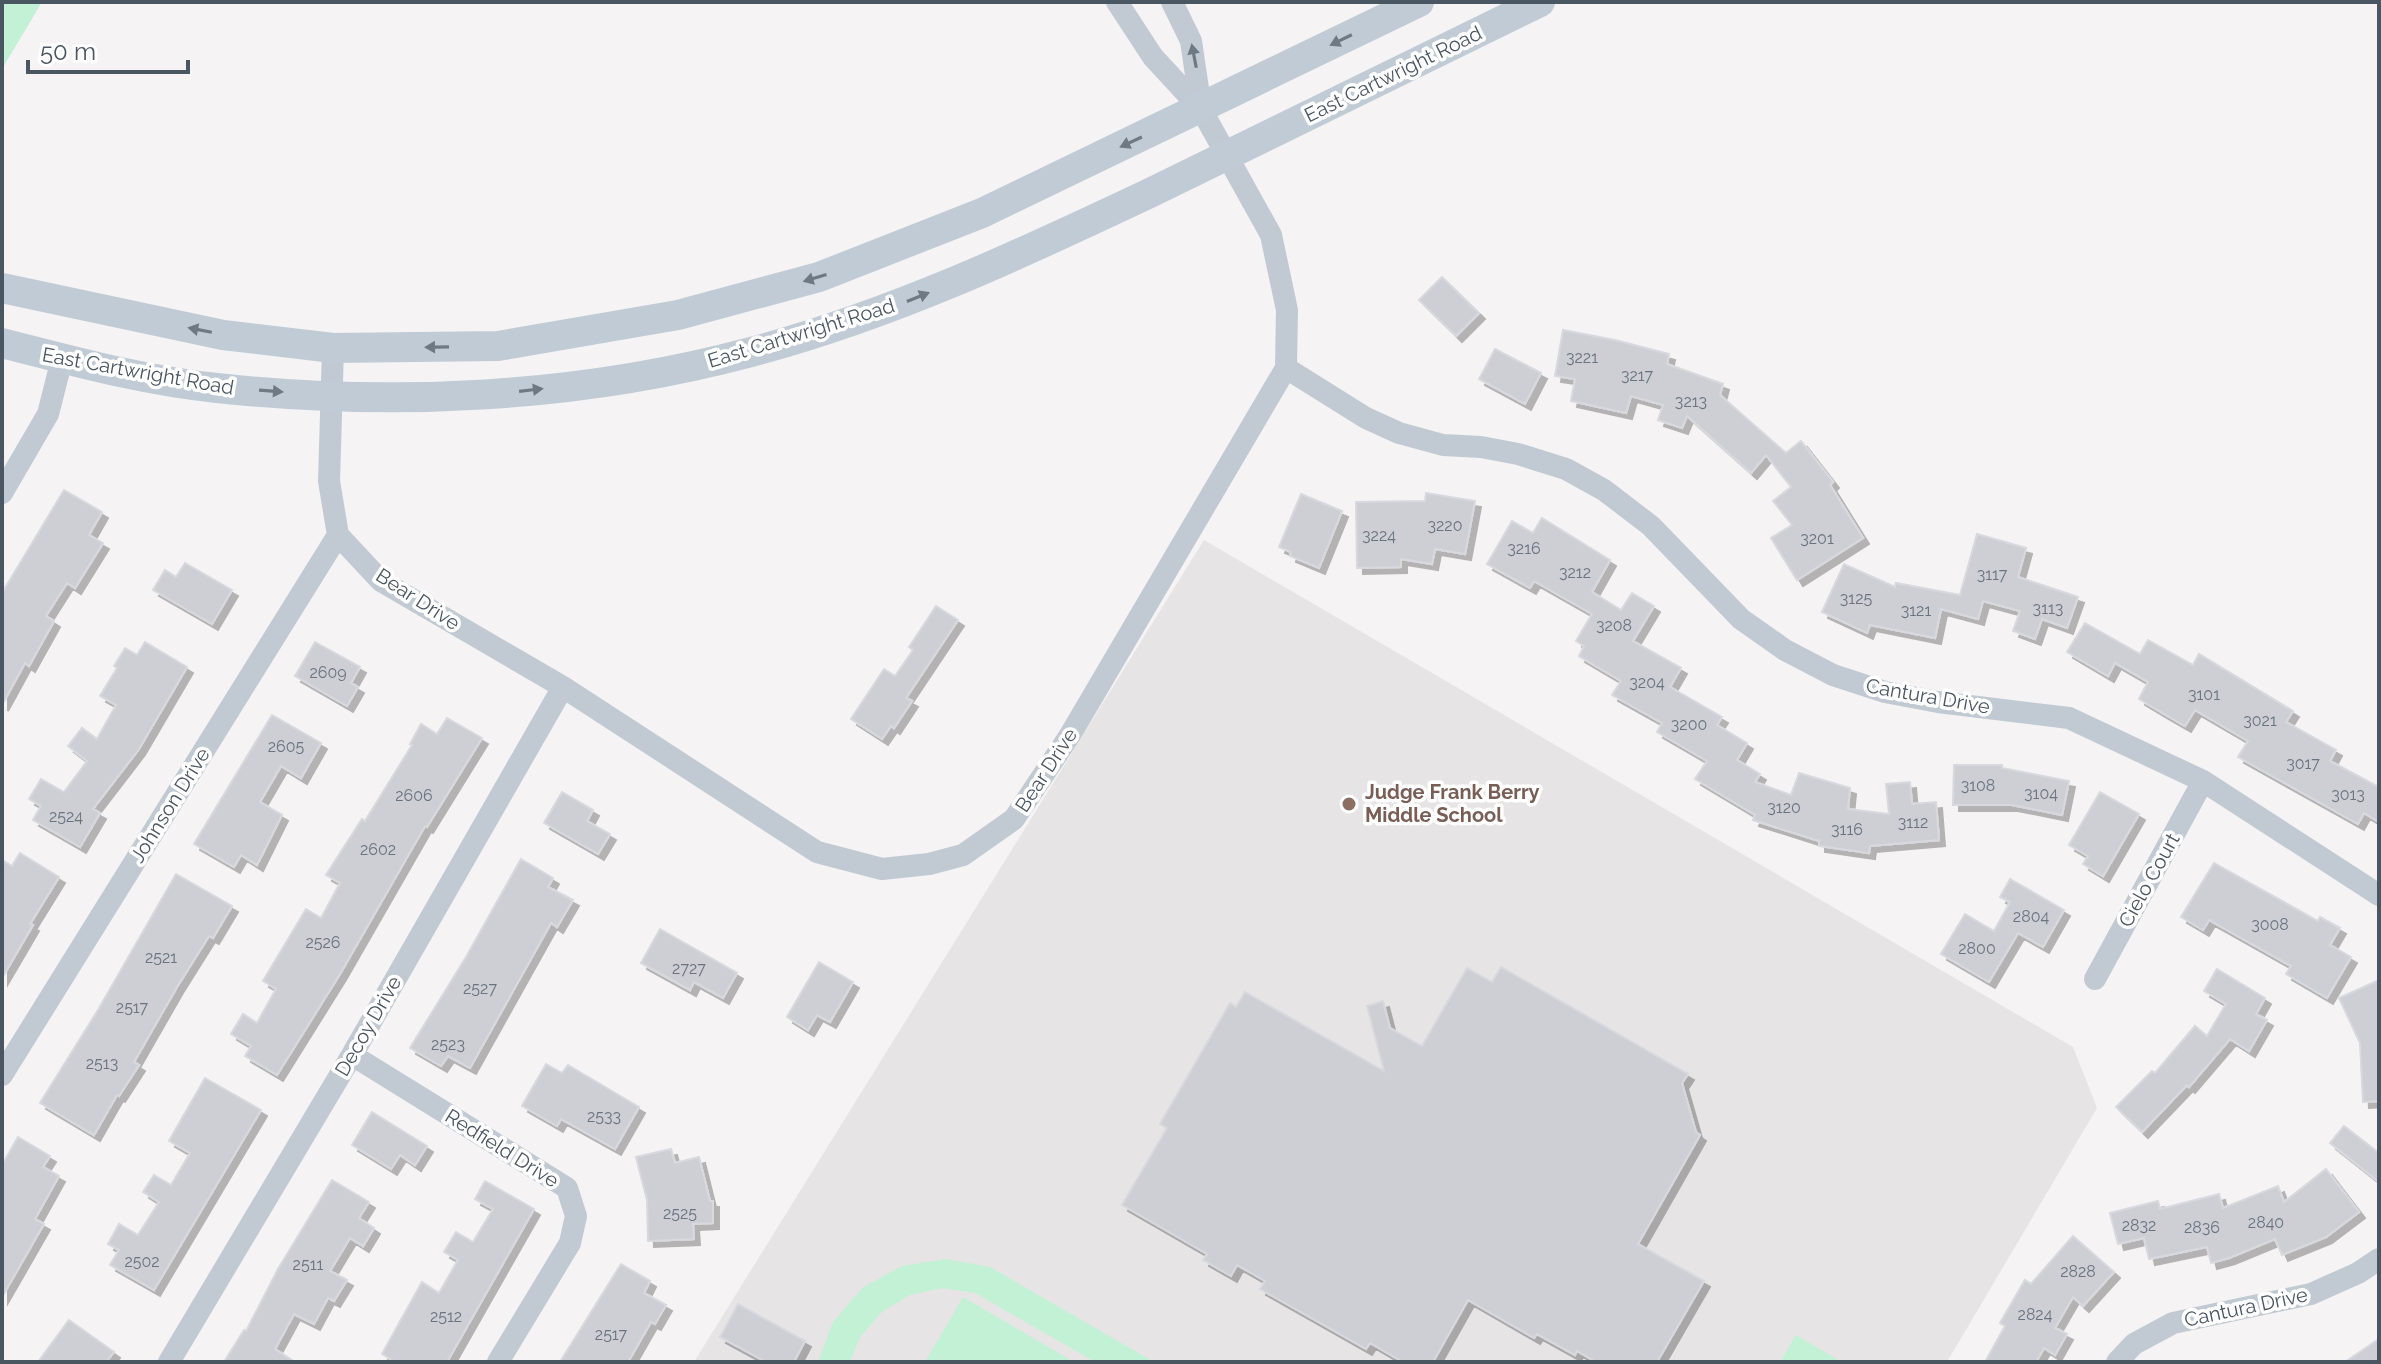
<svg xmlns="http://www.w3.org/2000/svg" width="2381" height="1364" viewBox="0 0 2381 1364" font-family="Raleway,sans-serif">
<defs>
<filter id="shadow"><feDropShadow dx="6" dy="6" stdDeviation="0" flood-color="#0004"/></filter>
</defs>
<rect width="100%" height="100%" fill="#f5f3f3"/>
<!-- education -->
<path fill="#e6e4e5" d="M1204,540L2073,1047L2097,1108L1947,1362H694Z"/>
<!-- green -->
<path fill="#c3f1d5" d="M2,2H42L2,69Z
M946,1259L990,1267L1154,1362H1095L975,1293L942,1288L910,1295L882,1312L860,1337L850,1362H818L833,1322L862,1288L902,1266Z
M963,1297L1074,1362H925Z
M1796,1335L1842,1362H1780Z"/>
<!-- building -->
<path fill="#cdcfd5" stroke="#d7d9de" stroke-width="2" filter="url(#shadow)" d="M1442,277L1479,313L1456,336L1419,300Z
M1563,330L1615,340L1669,354L1667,364L1723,384L1720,395L1786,453L1801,441L1833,482L1830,485L1863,538L1797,580L1771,538L1792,525L1773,501L1791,487L1766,455L1751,473L1687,416L1682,428L1658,420L1663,405L1631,396L1626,413L1571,401L1575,379L1555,376Z
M1495,349L1541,373L1525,404L1479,379Z
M64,490L102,512L89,535L103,543L75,588L67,583L46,616L54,621L29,666L25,663L2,705V593Z
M1426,493L1475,501L1465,554L1435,549L1432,564L1401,559V567L1357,568L1356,502L1425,501Z
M1301,494L1342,511L1319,568L1290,556L1291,552L1279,547Z
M1542,518L1610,560L1592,592L1621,610L1632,593L1654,606L1633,641L1681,668L1670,687L1722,717L1717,725L1747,743L1737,760L1760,774L1755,782L1791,795L1799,773L1850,788L1848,809L1889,814L1886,784L1910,782L1912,804L1936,802L1939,840L1870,846L1869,853L1819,846V841L1753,820L1755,815L1695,779L1707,761L1657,732L1662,723L1612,695L1621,681L1579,656L1584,646L1576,641L1592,614L1534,581L1530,588L1487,564L1512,521L1533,533Z
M1977,534L2026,548L2018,577L2078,597L2067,628L2042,619L2035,639L2013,631L2020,611L1983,601L1978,619L1941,609L1935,638L1870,625L1867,633L1822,612L1844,564L1895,587L1896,583L1960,595Z
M185,563L232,590L212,624L153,590L165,570L176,577Z
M936,606L958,620L906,698L912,701L894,728L891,726L882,739L851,719L884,669L895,676L913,650L909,647Z
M2085,623L2140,654L2148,640L2193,665L2199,654L2293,711L2286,722L2336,750L2330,761L2379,787V822L2364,813L2358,824L2238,757L2248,741L2195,710L2185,726L2164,714L2139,699L2148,682L2115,663L2108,676L2067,652Z
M145,642L187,667L139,749L93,809L100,813L80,847L33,820L41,806L29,799L41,779L64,792L87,761L68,746L82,728L97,739L116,705L100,696L117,668L114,666L125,648L137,655Z
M315,642L360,667L351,683L358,687L347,706L295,676Z
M272,715L321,743L301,778L281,766L260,802L282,815L257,865L241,855L234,867L194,844Z
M447,718L482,738L427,827L425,826L340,974L277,1075L245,1056L251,1046L231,1034L243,1014L257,1023L276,989L263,981L306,909L321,918L340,883L326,875L362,819L365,821L412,745L410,744L421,724L437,734Z
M1954,765H2002V768L2069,781L2062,815L2012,805H1953Z
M562,792L593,810L587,821L610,834L598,854L544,823Z
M2100,792L2139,814L2103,876L2083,864L2088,856L2069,845Z
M20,853L59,877L30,924L33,925L2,978V860L12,866Z
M521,859L553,878L548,887L573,900L557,927L551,923L470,1068L448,1056L441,1066L410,1048L466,957Z
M2214,863L2318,921L2320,917L2340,928L2330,945L2351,957L2327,998L2286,974L2291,966L2209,920L2203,930L2181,917Z
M176,874L232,906L213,938L209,936L177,987L134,1062L139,1065L119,1096L117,1095L94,1135L40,1103L98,1010Z
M2010,879L2064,910L2043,947L2018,933L1989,982L1941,954L1965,914L1994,931L2010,902L2000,897Z
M660,929L737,973L723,998L694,982L690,990L641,963Z
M819,962L853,982L830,1022L817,1015L808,1030L787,1017Z
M1501,967L1688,1074L1682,1083L1696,1132L1700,1135L1638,1244L1704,1281L1657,1362H1596L1577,1351L1575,1355L1537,1334L1534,1338L1468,1300L1433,1362H1403L1370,1343L1366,1349L1260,1289L1265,1281L1237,1265L1231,1276L1203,1260L1207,1254L1122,1205L1167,1128L1160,1124L1230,1003L1236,1007L1245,992L1384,1071L1367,1006L1383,1001L1390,1028L1422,1046L1467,968L1492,982Z
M2217,969L2265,998L2256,1014L2267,1020L2249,1051L2230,1039L2189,1087L2187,1085L2142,1132L2116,1107L2152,1071L2155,1073L2195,1026L2207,1036L2226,1004L2204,991Z
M2379,980V1101L2363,1102L2360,1043L2339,998Z
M546,1064L562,1073L568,1065L639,1107L615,1149L561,1119L557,1126L522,1106Z
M205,1078L261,1110L154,1290L110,1265L119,1250L108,1244L119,1224L138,1235L159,1202L143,1192L154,1175L171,1185L190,1153L169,1141Z
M372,1112L427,1146L415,1165L400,1155L391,1169L352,1145Z
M2344,1126L2379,1153V1182L2330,1143Z
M18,1137L50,1156L43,1167L59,1176L35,1219L44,1224L2,1297V1165Z
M671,1149L675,1163L699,1157L710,1201H713V1223L693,1224L694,1239L648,1241L647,1200L636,1157Z
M2326,1169L2359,1212L2326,1237L2282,1255L2275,1239L2229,1258L2211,1263L2207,1247L2149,1259L2144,1238L2118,1244L2110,1213L2158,1201L2160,1209L2219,1194L2223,1208L2278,1186L2284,1202Z
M332,1180L369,1202L359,1218L374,1228L363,1246L350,1238L330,1271L347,1280L334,1301L328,1298L314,1324L294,1314L275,1349L295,1362H224L244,1330L246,1331L278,1269Z
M485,1181L534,1209L447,1362H395L382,1354L422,1282L439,1293L458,1260L444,1252L456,1232L473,1242L493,1209L475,1199Z
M2073,1236L2114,1272L2083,1306L2073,1297L2055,1328L2067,1334L2055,1355L2044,1348L2036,1362H1985L2005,1326L2000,1323L2025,1280L2031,1284Z
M621,1264L650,1281L644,1293L666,1305L655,1324L651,1322L628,1362H560Z
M738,1304L805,1341L794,1362H766L720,1337Z
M69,1320L114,1352L106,1362H38Z
M2379,1339V1362H2345Z"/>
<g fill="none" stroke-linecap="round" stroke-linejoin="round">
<!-- minor -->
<path stroke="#c1cad2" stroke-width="22" d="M1117,2L1153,57L1201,109L1191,41L1172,2
M333,348L329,481L338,535L381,581L563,687L817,852L882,869L929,864L963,855L1014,819L1070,735L1286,368L1287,310L1271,235L1201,109
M1286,368L1366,418L1399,433L1443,445L1481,447L1518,454L1566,469L1604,490L1651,526L1741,619L1785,650L1833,675L1885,692L1938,702L2069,718L2203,781L2379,895
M2,493L48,414L62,359
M2095,979L2203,781
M352,1055L567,1188L576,1216L570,1243L498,1362
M2,1075L338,535
M169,1362L352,1055L563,687
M2117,1362L2134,1344L2173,1323L2311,1294L2358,1273L2379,1259"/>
<!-- secondary -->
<path stroke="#c1cbd6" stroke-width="30" d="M2,288L223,335L333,348L498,346L678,315L819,277L982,213L1419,2
M2,343C73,361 145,381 217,388C394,407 579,398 751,352C891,315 1021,254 1152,192C1281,130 1410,66 1540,2"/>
</g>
<!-- one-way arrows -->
<defs><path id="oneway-solid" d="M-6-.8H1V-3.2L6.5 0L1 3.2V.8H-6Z" transform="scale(2)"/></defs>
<g fill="#6e7984">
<use href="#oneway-solid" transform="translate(1341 40) rotate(154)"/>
<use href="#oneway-solid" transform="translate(1131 142) rotate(155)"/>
<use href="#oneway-solid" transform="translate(815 278) rotate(163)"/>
<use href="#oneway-solid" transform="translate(918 297) rotate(-22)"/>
<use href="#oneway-solid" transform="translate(200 330) rotate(-169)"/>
<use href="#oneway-solid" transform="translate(437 347) rotate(179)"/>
<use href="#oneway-solid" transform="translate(531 390) rotate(-7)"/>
<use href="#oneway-solid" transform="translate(271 391) rotate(4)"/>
</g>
<use fill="#6e7983" href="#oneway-solid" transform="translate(1194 56) rotate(-101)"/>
<!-- markers -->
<circle fill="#8d6e63" stroke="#fff" stroke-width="3" cx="1349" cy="804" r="8"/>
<g text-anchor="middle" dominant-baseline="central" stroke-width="7" stroke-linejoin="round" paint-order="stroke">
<!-- number labels -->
<g font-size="16" fill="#6b747e">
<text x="1582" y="357">3221</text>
<text x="1637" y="375">3217</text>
<text x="1691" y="401">3213</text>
<text x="1445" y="525">3220</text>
<text x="1379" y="535">3224</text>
<text x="1817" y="538">3201</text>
<text x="1524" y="548">3216</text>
<text x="1575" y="572">3212</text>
<text x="1992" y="574">3117</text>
<text x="1856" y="598">3125</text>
<text x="2048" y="608">3113</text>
<text x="1916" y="610">3121</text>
<text x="1614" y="625">3208</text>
<text x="328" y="672">2609</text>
<text x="1647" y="682">3204</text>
<text x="2204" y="694">3101</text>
<text x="2260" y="720">3021</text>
<text x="1689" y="724">3200</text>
<text x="286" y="746">2605</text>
<text x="2303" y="763">3017</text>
<text x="1978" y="785">3108</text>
<text x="2041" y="793">3104</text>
<text x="2348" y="794">3013</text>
<text x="414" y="795">2606</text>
<text x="1784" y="807">3120</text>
<text x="66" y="816">2524</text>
<text x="1913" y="822">3112</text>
<text x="1847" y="829">3116</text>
<text x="378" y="849">2602</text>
<text x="2031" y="916">2804</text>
<text x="2270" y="924">3008</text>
<text x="323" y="942">2526</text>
<text x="1977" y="948">2800</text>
<text x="161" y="957">2521</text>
<text x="689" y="968">2727</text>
<text x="480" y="988">2527</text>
<text x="132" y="1007">2517</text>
<text x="448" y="1044">2523</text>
<text x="102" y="1063">2513</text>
<text x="604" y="1116">2533</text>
<text x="680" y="1213">2525</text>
<text x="2266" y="1222">2840</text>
<text x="2139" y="1225">2832</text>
<text x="2202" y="1227">2836</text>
<text x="142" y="1261">2502</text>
<text x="308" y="1264">2511</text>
<text x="2078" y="1271">2828</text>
<text x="2035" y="1314">2824</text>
<text x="446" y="1316">2512</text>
<text x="611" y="1334">2517</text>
</g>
<!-- street labels -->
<g font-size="20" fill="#4a5661" stroke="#fff">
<text transform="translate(1393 74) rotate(-26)">East Cartwright Road</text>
<text transform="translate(801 333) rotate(-17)">East Cartwright Road</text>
<text transform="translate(138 371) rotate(10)">East Cartwright Road</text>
<text transform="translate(418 599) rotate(33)">Bear Drive</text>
<text transform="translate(1928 696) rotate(10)">Cantura Drive</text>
<text transform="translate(1046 770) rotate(-57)">Bear Drive</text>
<text transform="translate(170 805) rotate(-58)">Johnson Drive</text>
<text transform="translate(2149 880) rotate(-61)">Cielo Court</text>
<text transform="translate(368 1026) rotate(-60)">Decoy Drive</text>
<text transform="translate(502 1148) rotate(32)">Redfield Drive</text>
<text transform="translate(2246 1307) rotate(-12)">Cantura Drive</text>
</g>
<!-- education labels -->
<g font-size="20" font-weight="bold" fill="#785e54" stroke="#fff" text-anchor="start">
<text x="1365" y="792">Judge Frank Berry<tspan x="1365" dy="23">Middle School</tspan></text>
</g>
</g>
<!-- border -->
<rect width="2381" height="1364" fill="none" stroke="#4a5661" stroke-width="8"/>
<!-- scale -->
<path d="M28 60v12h160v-12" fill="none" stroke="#4a5661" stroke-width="4"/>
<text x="40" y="60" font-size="24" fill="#4a5661" stroke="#ffffff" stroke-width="6" paint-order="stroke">50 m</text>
</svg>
